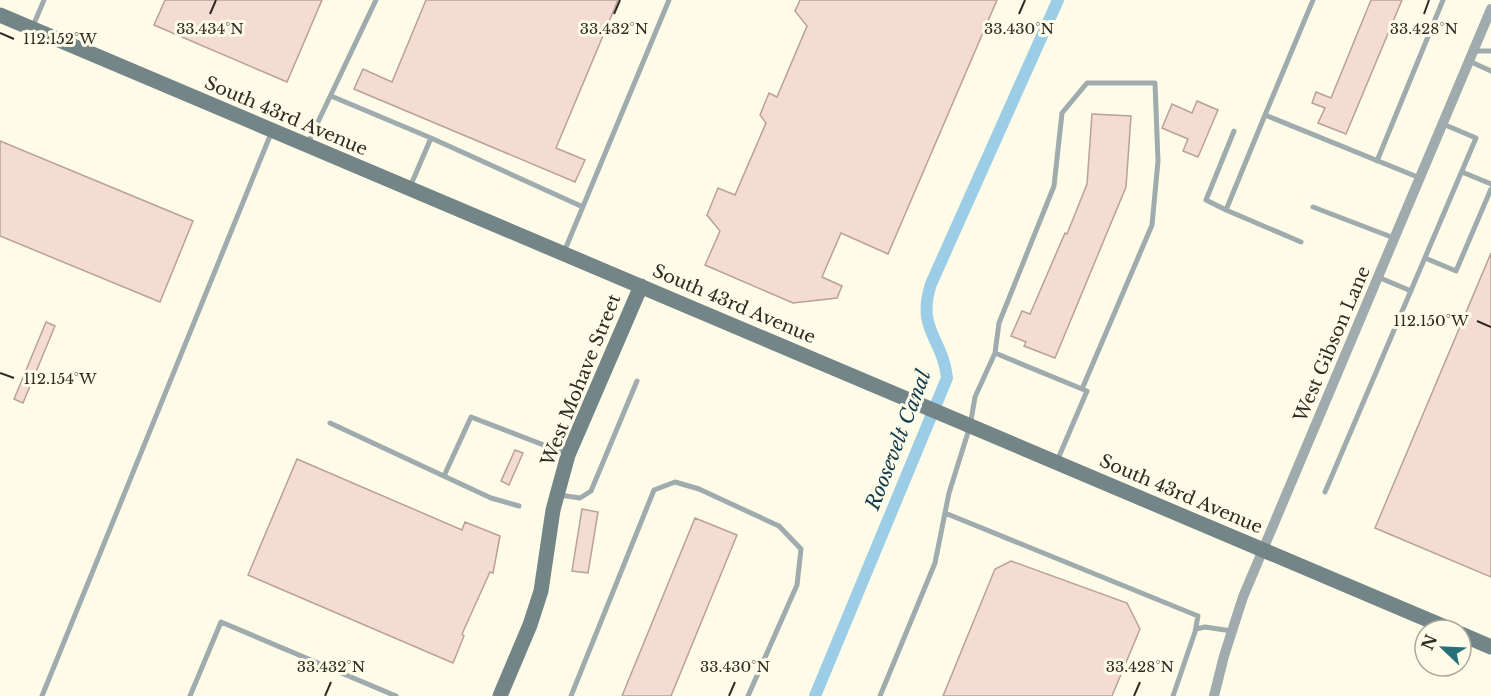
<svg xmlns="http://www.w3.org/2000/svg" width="1491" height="696" viewBox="0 0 1491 696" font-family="'Libre Baskerville',serif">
<rect width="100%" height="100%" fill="#fefbe9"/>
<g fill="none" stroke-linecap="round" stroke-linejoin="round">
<!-- canal -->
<path stroke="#9bcde7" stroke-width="12" d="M815,696L947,378C943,338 916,330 931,284L1058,0"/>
</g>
<!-- building -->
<path fill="#f4dbd3" stroke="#b9a19a" stroke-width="1.5" d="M165,0H322L287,82L154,25Z
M426,0H618L556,148L585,160L575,182L354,89L363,69L392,82Z
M800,0H997L888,254L841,233L822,277L842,286L837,298L793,303L705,265L720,231L707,215L718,188L735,195L766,123L760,115L769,93L777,97L807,26L795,11Z
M1371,0H1402L1346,134L1318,123L1325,108L1312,103L1316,92L1331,98Z
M1197,101L1218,110L1198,157L1183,151L1188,139L1162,128L1172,104L1192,113Z
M1092,114L1131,116L1126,187L1055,358L1024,346L1026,342L1011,336L1022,311L1030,314L1065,233L1067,234L1087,184Z
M0,141L193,221L160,302L0,236Z
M1491,253V577L1375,528Z
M46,322L55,326L23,403L14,399Z
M515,450L523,453L509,485L501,481Z
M297,459L462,530L465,522L500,536L493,573L490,572L462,634L464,636L453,663L248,575Z
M582,509L598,512L588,573L572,571Z
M695,518L737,535L671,696H622Z
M1011,561L1127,603L1140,629L1112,696H943L995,569Z"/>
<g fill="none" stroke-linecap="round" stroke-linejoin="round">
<!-- lane -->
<path stroke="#9fabac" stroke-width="5" d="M1313,0L1265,115L1420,178
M33,26L44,0
M1473,51H1491
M1469,61L1491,71
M331,96L431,138L583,207
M1234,131L1206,200L1226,210L1265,115
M307,145L376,0
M1377,161L1443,0
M1462,172L1491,184
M410,187L431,138
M1313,207L1394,238
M1226,210L1301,242
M564,252L669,0
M1425,258L1456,271L1491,189
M1378,277L1411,291
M995,353L999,323L1054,186L1062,113L1087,83H1155L1158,161L1152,225L1082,389
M330,423L491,498L519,506
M444,476L471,417L567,454
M1325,492L1476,138L1443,124
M559,495L580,498L591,491L637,381
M945,513L1198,616L1195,632L1173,696
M1196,629L1205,627L1232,631
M42,696L272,131
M190,696L221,622L396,696
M571,696L654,490L675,482L699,489L779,526L801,549L797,585L748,696
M880,696L935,563L949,493L970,426L975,397L995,353L1087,391L1057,461"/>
<!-- street -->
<path stroke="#9fabac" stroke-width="10" d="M1214,696L1224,656L1243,597L1491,9"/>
<!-- secondary -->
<path stroke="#748587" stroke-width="15" d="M0,15L1452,630
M1461,634L1491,647
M500,696L530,625L541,591L553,510L568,455L641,286"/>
</g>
<!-- ticks -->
<path fill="none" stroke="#2d2b23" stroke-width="2" d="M210,14L216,0M614,14L620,0M1019,14L1025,0M1424,14L1429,0M0,33L14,39M1477,321L1491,327M0,373L14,378M325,696L331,682M729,696L735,682M1134,696L1140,682"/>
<g text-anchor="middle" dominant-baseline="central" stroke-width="6" stroke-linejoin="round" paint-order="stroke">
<!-- street labels -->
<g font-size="18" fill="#2d2b23" stroke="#fefbe9">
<text transform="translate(286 116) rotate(23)">South 43rd Avenue</text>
<text transform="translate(734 304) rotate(23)">South 43rd Avenue</text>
<text transform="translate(1332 344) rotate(-67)">West Gibson Lane</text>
<text transform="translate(581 380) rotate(-68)">West Mohave Street</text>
<text transform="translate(1181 494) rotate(23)">South 43rd Avenue</text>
</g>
<!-- water labels -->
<g font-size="20" font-style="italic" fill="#113c4e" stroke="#fefbe9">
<text transform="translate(898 440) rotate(-69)">Roosevelt Canal</text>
</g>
</g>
<g font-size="15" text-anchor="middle" fill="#2d2b23" stroke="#fefbe9" stroke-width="6" stroke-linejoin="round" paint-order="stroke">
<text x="210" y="34">33.434°N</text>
<text x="614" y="34">33.432°N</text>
<text x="1019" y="34">33.430°N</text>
<text x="1424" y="34">33.428°N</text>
<text x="60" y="44">112.152°W</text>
<text x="1431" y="326">112.150°W</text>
<text x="60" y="384">112.154°W</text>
<text x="331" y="672">33.432°N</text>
<text x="735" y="672">33.430°N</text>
<text x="1140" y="672">33.428°N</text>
</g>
<!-- north arrow -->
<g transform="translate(1443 648) rotate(293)"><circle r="28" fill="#fefbe9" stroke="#aaa89a" stroke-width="1.5"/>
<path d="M0-4.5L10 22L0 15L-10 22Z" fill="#277079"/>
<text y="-9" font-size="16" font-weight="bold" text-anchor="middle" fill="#2d2b23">N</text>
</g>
</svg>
